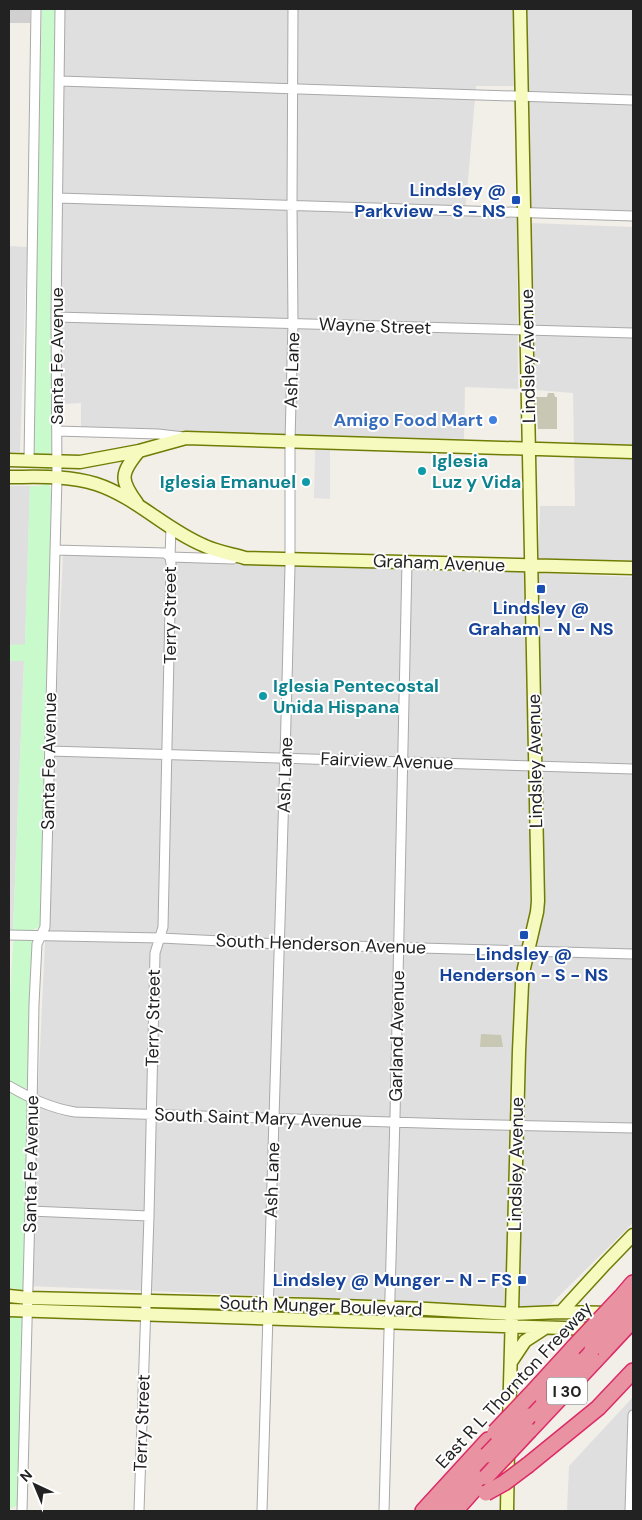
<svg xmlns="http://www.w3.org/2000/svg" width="642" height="1520" viewBox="0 0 642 1520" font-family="'DM Sans',sans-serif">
<rect width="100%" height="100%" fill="#f2efe9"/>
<!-- residential -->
<path fill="#e0dfdf" d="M64,9H513L514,86H476L465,215L517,218L518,389L465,387L464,439L81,429V403L60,404Z
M525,9H633V211L528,208Z
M531,223L633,227V562L538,559L540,506H575L573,393L535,390Z
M9,246L27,247L20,452H9Z
M9,486H30L25,645H9Z
M63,553L633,577V1223L548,1307L29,1286Z
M9,661H24L13,930H9Z
M633,1397V1511H567L569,1466Z"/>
<!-- religious -->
<path fill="#d0d0d0" d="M9,9H30V23H9Z"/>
<!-- construction -->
<path fill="#c7c7b4" d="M548,393H554L555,397H557V429H538L536,397H547Z
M481,1034L501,1035L503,1047H480Z"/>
<!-- park -->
<path fill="#c8facc" d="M42,9H55L53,448L49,455V484L52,492L41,926L29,932V940L31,941L33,944L28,1087L24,1089V1099L28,1102L18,1505L10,1509V1511H9V1316H17L18,1289L9,1288V1093L11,1092L16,1095V1086L9,1082V1016L13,943L15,940H20V931L13,930L24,661H9V645L25,644L30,486H41L45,484L46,456L43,455H35L33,450Z"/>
<!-- parking -->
<path fill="#e2e2e2" d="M315,450H330V499L314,498Z"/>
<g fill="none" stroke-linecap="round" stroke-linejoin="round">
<defs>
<path id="street" d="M60,81L633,100
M58,198L633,216
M56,317L633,333
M57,431L158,434L184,437
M29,460L36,9
M55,550L165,553L170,557L233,559
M50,751L633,769
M9,935L161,938L279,944L633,954
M9,1086C30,1098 50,1108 75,1112L455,1124L633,1128
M30,1211L149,1216
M22,1511L30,1211L34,1004L37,944L45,927L57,477L56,317L60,9
M139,1511L149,1216L155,953L163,927L171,564L170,557L171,527
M262,1511L285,758L290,566V441L293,323L292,206L293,9
M384,1511L395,1116L407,562
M630,1511L633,1415"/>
<path id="secondary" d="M9,460L80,462L139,451L186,438L633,452
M9,477C38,477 67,475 96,484C136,497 166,530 205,546C218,552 232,554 245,558L633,568
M137,503C120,480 120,474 139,451
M9,1296L28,1298L313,1305L427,1309L512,1314L561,1312L613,1313
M9,1310L596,1329
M561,1312L605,1264L633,1235
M511,1362L525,1341L545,1328
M509,1422L519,1051L522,984L524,968L537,912L538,901L520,9
M507,1511L508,1449"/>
<path id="highway" d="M621,1297L633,1283
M530,1395L573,1348
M532,1413L592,1349
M529,1431L605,1350
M528,1465L598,1408L633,1371
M423,1511L488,1440
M441,1511L487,1461
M455,1511L479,1484"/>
</defs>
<!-- street casing -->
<use href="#street" stroke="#a9a9a9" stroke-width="11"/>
<!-- secondary casing -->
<use href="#secondary" stroke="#707d05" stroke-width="15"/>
<!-- highway casing -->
<use href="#highway" stroke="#dc2a67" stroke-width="18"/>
<!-- street -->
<use href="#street" stroke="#fff" stroke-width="9"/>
<!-- secondary -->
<use href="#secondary" stroke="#f7fabf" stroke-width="12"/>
<!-- highway -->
<use href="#highway" stroke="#e892a2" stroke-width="15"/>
<defs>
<path id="highway-bridge" d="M617,1316L633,1299
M573,1348L621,1297
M592,1349L627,1311
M605,1350L633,1320
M495,1432L530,1395
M510,1437L529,1416
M487,1455L514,1427
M486,1477L529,1431
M486,1493L504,1483L528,1465"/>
</defs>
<!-- highway-bridge casing -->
<use href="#highway-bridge" stroke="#dc2a67" stroke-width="18" stroke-linecap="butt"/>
<!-- highway-bridge -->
<use href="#highway-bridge" stroke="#e892a2" stroke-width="15"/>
</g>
<!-- markers -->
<g fill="#1a4fb4" stroke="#fff" stroke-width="2">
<rect x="511" y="195" width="10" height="10" rx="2.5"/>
<rect x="536" y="584" width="10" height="10" rx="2.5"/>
<rect x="519" y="930" width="10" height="10" rx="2.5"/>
<rect x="517" y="1275" width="10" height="10" rx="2.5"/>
</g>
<circle fill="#3f7fe0" stroke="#fff" stroke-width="2" cx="493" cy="420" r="5"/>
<g fill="#0f9aa8" stroke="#fff" stroke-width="2">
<circle cx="422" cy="471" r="5"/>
<circle cx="306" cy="482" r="5"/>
<circle cx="263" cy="696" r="5"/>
</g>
<g text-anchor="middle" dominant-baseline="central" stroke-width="4" stroke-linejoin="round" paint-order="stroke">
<!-- shield labels -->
<rect fill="#fff" stroke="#646464" stroke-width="1" x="547" y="1377.5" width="40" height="27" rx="4"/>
<g font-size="16" font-weight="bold" fill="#222">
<text x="567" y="1391">I 30</text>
</g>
<!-- transit labels -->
<g font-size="18" font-weight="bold" fill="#164399" stroke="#fff" text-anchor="end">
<text x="506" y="190">Lindsley @<tspan x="506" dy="21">Parkview - S - NS</tspan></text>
<text x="541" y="608" text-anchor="middle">Lindsley @<tspan x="541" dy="21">Graham - N - NS</tspan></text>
<text x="524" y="954" text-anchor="middle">Lindsley @<tspan x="524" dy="21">Henderson - S - NS</tspan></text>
<text x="512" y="1280">Lindsley @ Munger - N - FS</text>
</g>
<!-- street labels -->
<g font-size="18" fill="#222" stroke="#fff">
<text transform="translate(375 326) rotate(2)">Wayne Street</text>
<text transform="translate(57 356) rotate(-90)">Santa Fe Avenue</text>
<text transform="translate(528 356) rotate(-91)">Lindsley Avenue</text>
<text transform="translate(292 370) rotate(-88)">Ash Lane</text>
<text transform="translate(439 563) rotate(2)">Graham Avenue</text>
<text transform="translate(170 615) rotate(-90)">Terry Street</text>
<text transform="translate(49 761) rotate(-89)">Santa Fe Avenue</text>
<text transform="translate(387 761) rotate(2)">Fairview Avenue</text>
<text transform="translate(535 761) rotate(-91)">Lindsley Avenue</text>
<text transform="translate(285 775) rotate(-88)">Ash Lane</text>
<text transform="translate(321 944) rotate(2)">South Henderson Avenue</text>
<text transform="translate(153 1018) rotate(-89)">Terry Street</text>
<text transform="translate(397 1036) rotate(-89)">Garland Avenue</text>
<text transform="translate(258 1118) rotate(2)">South Saint Mary Avenue</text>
<text transform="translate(31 1164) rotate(-89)">Santa Fe Avenue</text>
<text transform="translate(516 1164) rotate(-89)">Lindsley Avenue</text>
<text transform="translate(272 1180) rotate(-88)">Ash Lane</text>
<text transform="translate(321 1306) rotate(2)">South Munger Boulevard</text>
<text transform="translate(514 1385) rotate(-47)">East R L Thornton Freeway</text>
<text transform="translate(142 1423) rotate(-88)">Terry Street</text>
</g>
<!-- shop labels -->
<g font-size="18" font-weight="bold" fill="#366cbe" stroke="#fff" text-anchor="end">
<text x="483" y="420">Amigo Food Mart</text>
</g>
<!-- culture labels -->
<g font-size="18" font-weight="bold" fill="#0d838f" stroke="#fff" text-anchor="start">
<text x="432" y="461">Iglesia<tspan x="432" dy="21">Luz y Vida</tspan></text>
<text x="296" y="482" text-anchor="end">Iglesia Emanuel</text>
<text x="273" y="686">Iglesia Pentecostal<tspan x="273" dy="21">Unida Hispana</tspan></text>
</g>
</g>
<!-- border -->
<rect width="642" height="1520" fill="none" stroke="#222222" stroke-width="20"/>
<!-- north arrow -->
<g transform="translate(35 1485) rotate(316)" stroke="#ffffff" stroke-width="4" paint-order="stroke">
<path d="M0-4L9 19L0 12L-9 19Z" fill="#222222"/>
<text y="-8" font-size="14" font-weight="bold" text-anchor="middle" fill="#222222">N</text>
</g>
</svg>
